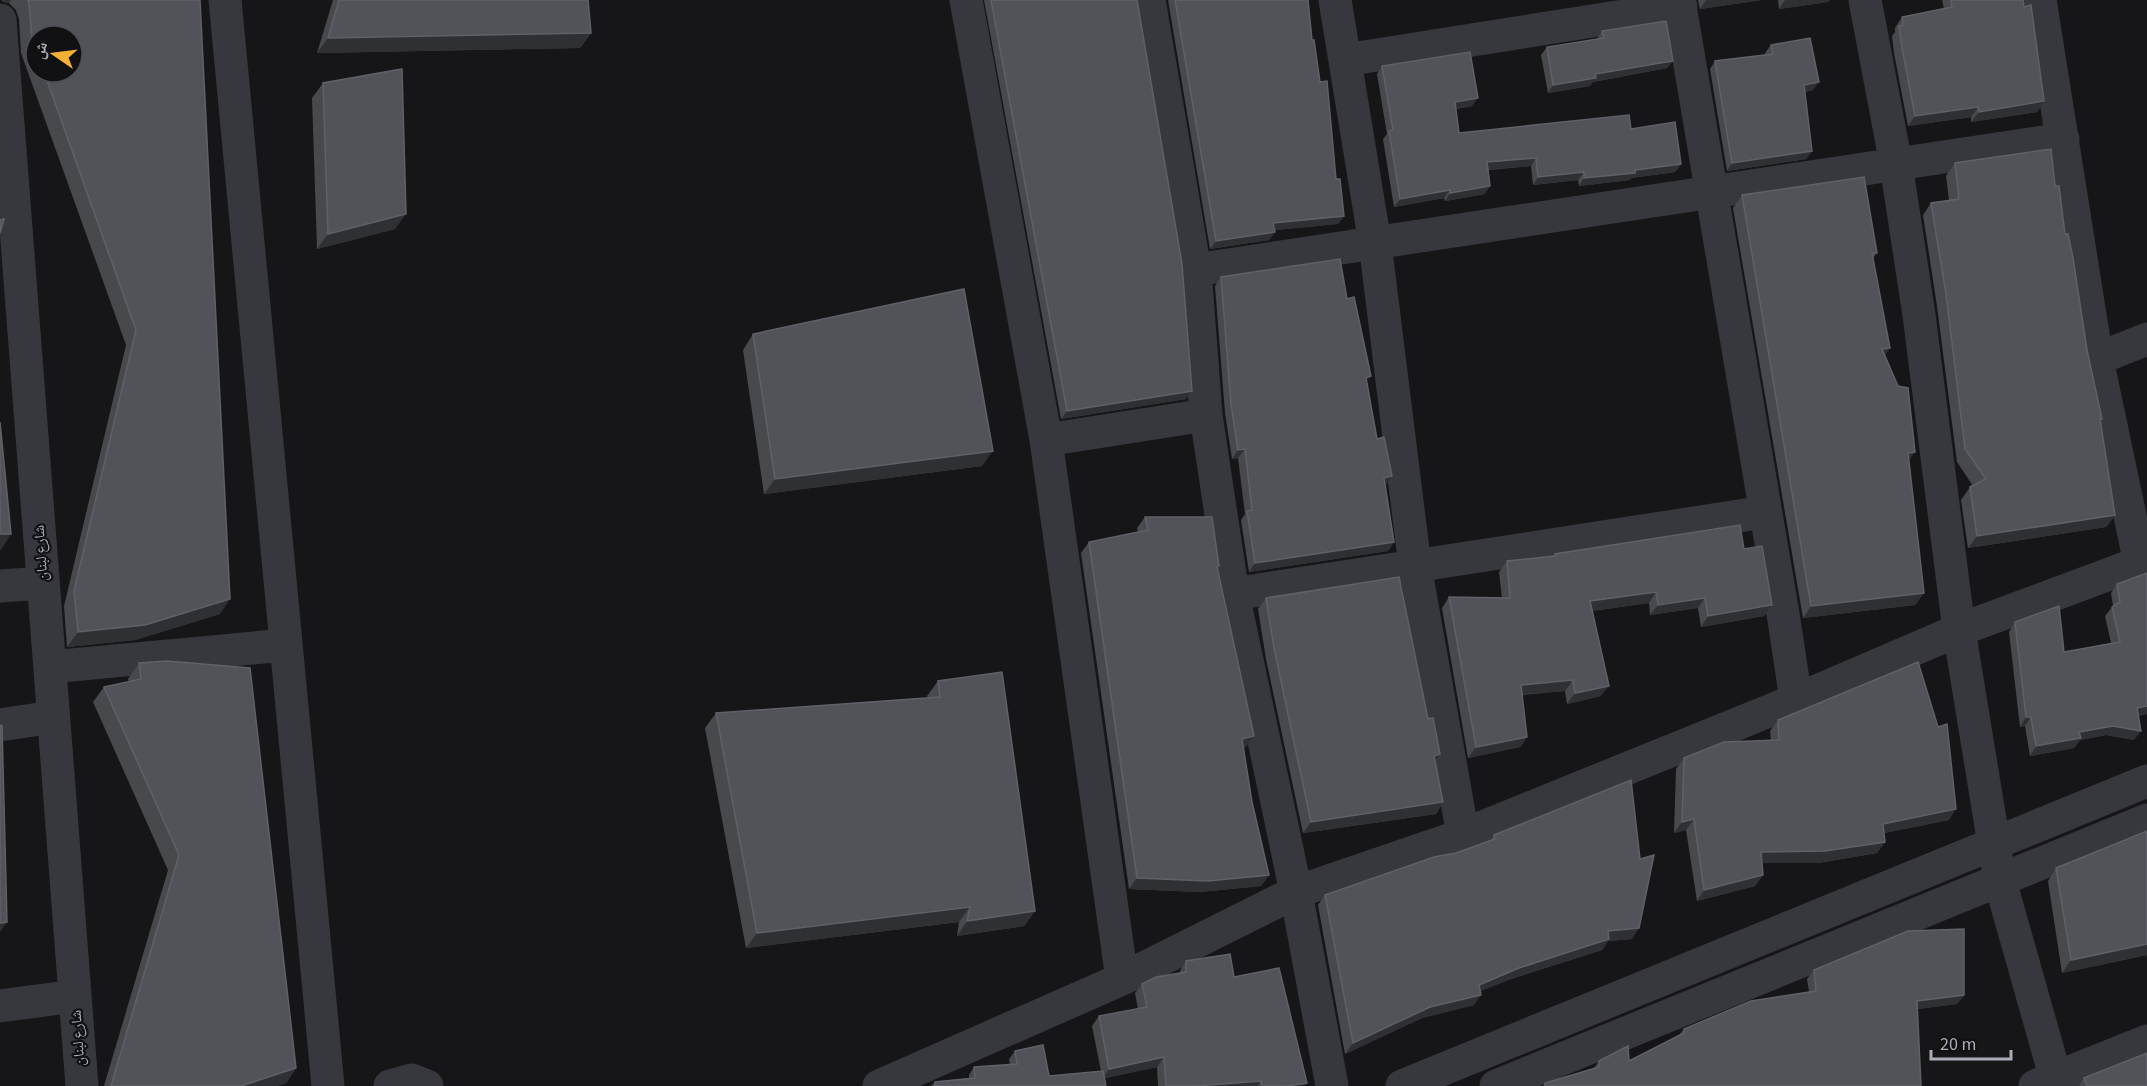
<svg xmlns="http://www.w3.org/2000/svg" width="2147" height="1086" viewBox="0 0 2147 1086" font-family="'Source Sans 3','Noto Naskh Arabic',sans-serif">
<rect width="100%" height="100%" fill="#161618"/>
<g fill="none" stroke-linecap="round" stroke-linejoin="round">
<!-- minor -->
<path stroke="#37383d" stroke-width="33" d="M225,0L328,1086
M966,0L1046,440L1122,979
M1149,0L1195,270L1206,415L1233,594L1296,892L1332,1086
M1335,0L1375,243L1415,566L1463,835
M1679,0L1784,620L1796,700
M1865,0L1896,164L1919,315L1959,630L2000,881L2058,1086
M2040,0L2097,359L2140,563
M0,20L82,1086
M1345,60L1681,7
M1195,270L2063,139
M2097,359L2147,339
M1046,440L1206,415
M0,586L43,583
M1233,594L1765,512
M50,667L285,645
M0,725L53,717
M0,1006L75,996
M390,1086L412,1080L427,1086
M879,1086L1122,979L1296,892L1463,835L1796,700L1959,630L2147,560
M1402,1086L2147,781
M1496,1086L2147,820
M2035,1086L2147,1041"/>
</g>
<!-- wall -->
<path fill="#47494d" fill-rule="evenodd" d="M2,0H200L220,614L135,640L67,647L64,606L126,345L21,53L19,19L16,10L9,3L3,2ZM36,36L72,72H36Z
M333,0H588L591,33L580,48L317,53Z
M984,0H1137L1186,399L1061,419Z
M1168,0H1308L1312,40L1336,179L1344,216L1338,224L1274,230L1275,232L1269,240L1210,249Z
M1698,0H1762L1700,9Z
M1778,0H1829L1828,2L1779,9Z
M1942,0H2023L2044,101L2037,112L1971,122V117L1908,126L1894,53L1892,36L1895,32V28L1902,17L1944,9Z
M1602,31L1673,61L1667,68L1593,82L1590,86L1548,93L1541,55L1547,47L1597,39Z
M1771,45L1813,90L1805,92L1812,151L1806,159L1727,171L1710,69L1715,61L1766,55L1765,53Z
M1382,66L1472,106L1456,109L1459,133L1631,129L1681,164L1675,172L1631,178L1630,180L1579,186L1578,180L1533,185L1531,166L1488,170L1485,194L1445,201L1444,198L1394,207L1383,139L1387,134L1377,74Z
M323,83L395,229L317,249L312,98Z
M1955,163L2055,186L2100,421L2115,515L2106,527L1968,548L1961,500L1970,487L1973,486L1957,462L1937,306L1923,215L1931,203L1949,200L1946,176Z
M1742,195L1877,253L1873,258L1885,356L1909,460L1924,593L1915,605L1803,618L1733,208Z
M1221,277L1347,299L1367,382L1385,485L1394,542L1388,551L1249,572L1241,520L1245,514L1238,458L1232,459L1225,413L1215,286Z
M753,334L982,466L764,494L743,350Z
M1145,517L1217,569L1246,747L1243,748L1252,802L1269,875L1261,886L1200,892L1129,889L1081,553L1089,542L1138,532L1137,528Z
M1744,549L1772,605L1764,616L1701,627L1698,608L1650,615L1649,603L1592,611L1601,696L1567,704L1565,691L1522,695L1527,737L1520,747L1468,758L1442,608L1449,597L1502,598L1499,572L1507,561L1553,556L1555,554Z
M2117,584L2147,714L2138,716L2134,740L2106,735L2080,740L2074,748L2030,756L2025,726L2020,727L2009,632L2015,622L2064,652L2111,643L2105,616L2113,606L2111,593Z
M1266,598L1428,719L1440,754L1435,761L1443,802L1436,814L1303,833L1266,659L1258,609Z
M139,663L296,1068L286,1083L277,1086H104L168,870L93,702L104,687L129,682L128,679Z
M938,681L1035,911L1024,926L957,936L959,922L746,948L705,728L716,713L928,698L927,696Z
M1778,720L1949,820L1884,833L1885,842L1877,853L1818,863H1762L1763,875L1755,886L1697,901L1686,830L1674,833L1676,769L1684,758L1771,740L1770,731Z
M1494,835L1632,939L1608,941L1602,950L1511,979L1480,991L1474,1005L1422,1018L1345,1054L1318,905L1325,895L1456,853L1490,841Z
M2056,868L2147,955L2062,973L2048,881Z
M1186,961L1234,977L1304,1086H1158L1157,1067L1105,1078L1106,1086H931L935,1082L969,1078V1075L974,1067L1010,1065L1009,1059L1015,1051L1049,1076L1101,1071L1092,1026L1099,1016L1138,1009L1135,993L1142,984L1180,973V971Z
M1814,970L1964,995L1957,1004L1917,1009L1921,1086H1543L1545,1083L1594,1068L1599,1061H1629L1679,1035L1684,1029L1809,992L1807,979Z
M2084,1078L2147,1086H2079Z"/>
<!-- shaded-wall -->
<path fill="#2f3033" d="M4,0H11L9,3L3,2Z
M1706,0H1762L1700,9Z
M1785,0H1829L1828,2L1779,9Z
M591,33L580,48L317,53L328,38Z
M1673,61L1667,68L1593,82L1590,86L1548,93L1553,85L1595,74Z
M1819,82L1813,90L1799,93L1804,85Z
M1478,98L1472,106L1450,110L1455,102Z
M2044,101L2037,112L1971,122L1979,112Z
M1978,107L1971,117L1908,126L1915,116Z
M1812,151L1806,159L1727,171L1732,163Z
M1536,158L1531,166L1481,170L1487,162Z
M1681,164L1675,172L1631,178L1630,180L1579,186L1584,178Z
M1584,172L1578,180L1533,185L1538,177Z
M1490,186L1485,194L1445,201L1450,193Z
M1450,190L1444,198L1394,207L1400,199Z
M406,214L395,229L317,249L328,234Z
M1344,216L1338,224L1268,231L1273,223Z
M1275,232L1269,240L1210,249L1216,241Z
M1890,348L1882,360V349Z
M1192,391L1186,399L1061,419L1067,411Z
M1245,449L1238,458L1232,459L1238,450Z
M993,451L982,466L764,494L775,479Z
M1915,452L1906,464L1908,453Z
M1392,476L1386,485L1384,478Z
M2115,515L2106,527L1968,548L1977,536Z
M0,534H11L1,550L0,549Z
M1394,542L1388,551L1249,572L1255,563Z
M1656,592L1649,603L1582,612L1590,601Z
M1924,593L1915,605L1803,618L1811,606Z
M1705,598L1698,608L1650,615L1658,605Z
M230,599L220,614L135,640L67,647L78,632Z
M1772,605L1764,616L1701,627L1708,616Z
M1573,680L1565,691L1514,695L1521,685Z
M1609,686L1601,696L1567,704L1575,693Z
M2147,706V714L2130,718L2137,708Z
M2026,717H2031L2025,726L2020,727Z
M2113,726L2141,731L2134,740L2106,735L2080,740L2074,748L2030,756L2036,746L2079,732Z
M1254,736L1246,747L1234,750L1242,739Z
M1527,737L1520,747L1468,758L1476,747Z
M1440,754L1432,766L1434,756Z
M1443,802L1436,814L1303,833L1311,822Z
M1956,809L1949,820L1875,835L1883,824Z
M1694,819L1686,830L1674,833L1682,822Z
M1885,842L1877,853L1818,863H1753L1761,852Z
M1269,875L1261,886L1200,892L1129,889L1137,878Z
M1763,875L1755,886L1697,901L1704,890Z
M970,907L959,922L746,948L757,933Z
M1035,911L1024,926L957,936L967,921Z
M7,922L0,932V923Z
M1639,928L1632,939L1608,941L1602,950L1511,979L1471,995L1479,985L1608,931Z
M2147,944V955L2062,973L2071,960Z
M1481,995L1474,1005L1422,1018L1345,1054L1353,1043L1430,1007Z
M1964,995L1957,1004L1910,1010L1917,1001Z
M1164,1057L1157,1067L1102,1079L1109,1069Z
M296,1068L286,1083L277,1086H241Z
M1261,1081L1258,1086H1195L1196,1085Z
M1307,1083L1304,1086H1286Z"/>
<!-- building -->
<path fill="#525359" stroke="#5f6168" stroke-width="1.5" d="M28,0H200L230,599L145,625L78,632L74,591L136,330L44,72H72V36H36V50L32,38L29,3Z
M339,0H588L591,33L328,38Z
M991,0H1137L1182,264L1192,391L1067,411Z
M1175,0H1308L1312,40H1314L1320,82L1327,81L1336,179H1340L1344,216L1273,223L1275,232L1216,241Z
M1951,0H2023L2024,7L2031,5L2044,101L1979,112L1978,107L1915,116L1901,42L1899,26L1903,25L1902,17L1952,7Z
M1666,21L1673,61L1595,74L1596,78L1553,85L1547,47L1604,38L1602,31Z
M1810,38L1819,82L1804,85L1812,151L1732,163L1715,61L1773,54L1771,45Z
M1470,52L1478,98L1455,102L1459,133L1629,115L1631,129L1675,122L1681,164L1635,170V173L1584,178V172L1538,177L1536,158L1487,162L1490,186L1450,193V190L1400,199L1389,131L1393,130L1382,66Z
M402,69L406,214L328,234L323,83Z
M2051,149L2055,186H2059L2065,234H2068L2073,258L2087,350L2102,419H2100L2115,515L1977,536L1970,487L1986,479L1965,449L1946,294L1931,203L1959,199L1955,163Z
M1864,177L1877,253H1872L1890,348L1882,349L1898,386L1908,388L1915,452L1908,453L1924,593L1811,606L1742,195Z
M4,219L0,233V220Z
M1340,259L1347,299L1354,297L1371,376L1366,378L1377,439L1384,437L1392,476L1384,478L1394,542L1255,563L1247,511L1252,510L1245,449L1238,450L1231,404L1221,277Z
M964,289L993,451L775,479L753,334Z
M0,422L11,534H0Z
M1145,517H1212L1219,566L1217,567L1254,736L1242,739L1252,802L1269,875L1208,881L1137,878L1089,542L1148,530Z
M1740,525L1744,549L1762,546L1772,605L1708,616L1705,598L1658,605L1656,592L1590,601L1609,686L1575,693L1573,680L1521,685L1527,737L1476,747L1449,597L1510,598L1507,561L1555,556V554Z
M2147,573V706L2137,708L2141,731L2113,726L2079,732L2081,738L2036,746L2031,717H2026L2015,622L2059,606L2064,652L2120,642L2112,607L2120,602L2117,584Z
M1399,577L1428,719L1433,718L1440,754L1434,756L1443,802L1311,822L1274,648L1266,598Z
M167,661L250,668L296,1068L241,1086H111L179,855L104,687L141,679L139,663Z
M1918,662L1938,727L1947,724L1956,809L1883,824L1885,842L1825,851L1761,852L1763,875L1704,890L1694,819L1682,822L1684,758L1724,742L1779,740L1778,720Z
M1002,672L1035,911L967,921L970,907L757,933L716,713L940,697L938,681Z
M0,725L2,726L7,922L0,923Z
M1631,780L1640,859L1654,855L1639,928L1608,931L1609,939L1519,968L1479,985L1481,995L1430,1007L1353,1043L1325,895L1434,857L1456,853L1495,839L1494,835Z
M2147,831V944L2071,960L2056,868Z
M1964,929V995L1917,1001L1921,1086H1545V1083L1599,1067V1061L1628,1046L1629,1061L1684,1033V1029L1751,1001L1816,991L1814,970L1908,931Z
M1230,954L1234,977L1279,968L1307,1083L1286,1086H1262L1261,1081L1196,1086H1166L1164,1057L1109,1069L1099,1016L1147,1007L1142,984L1156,977L1186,972V961Z
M1043,1045L1049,1076L1103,1071L1106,1086H935V1082L975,1078L974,1067L1017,1064L1015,1051Z
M2147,1053V1086H2087L2084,1078Z"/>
<g text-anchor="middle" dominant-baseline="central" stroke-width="4.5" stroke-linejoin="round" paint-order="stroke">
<!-- street labels -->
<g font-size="15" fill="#a8adb8" stroke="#111113">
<text transform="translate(41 553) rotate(-94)">شارع لبنان</text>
<text transform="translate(78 1038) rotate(-94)">شارع لبنان</text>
</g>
</g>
<!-- north arrow -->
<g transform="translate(54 54) rotate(284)"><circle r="28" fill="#111113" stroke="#4d4f55" stroke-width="1.5"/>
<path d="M0-4.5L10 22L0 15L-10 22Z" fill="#f2b134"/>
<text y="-9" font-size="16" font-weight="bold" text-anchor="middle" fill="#a8adb8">ش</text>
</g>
<!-- scale -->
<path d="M1931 1050v9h80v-9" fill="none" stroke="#a8adb8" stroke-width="3"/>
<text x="1940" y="1050" font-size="18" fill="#a8adb8" stroke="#111113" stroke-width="4.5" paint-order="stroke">20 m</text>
</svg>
